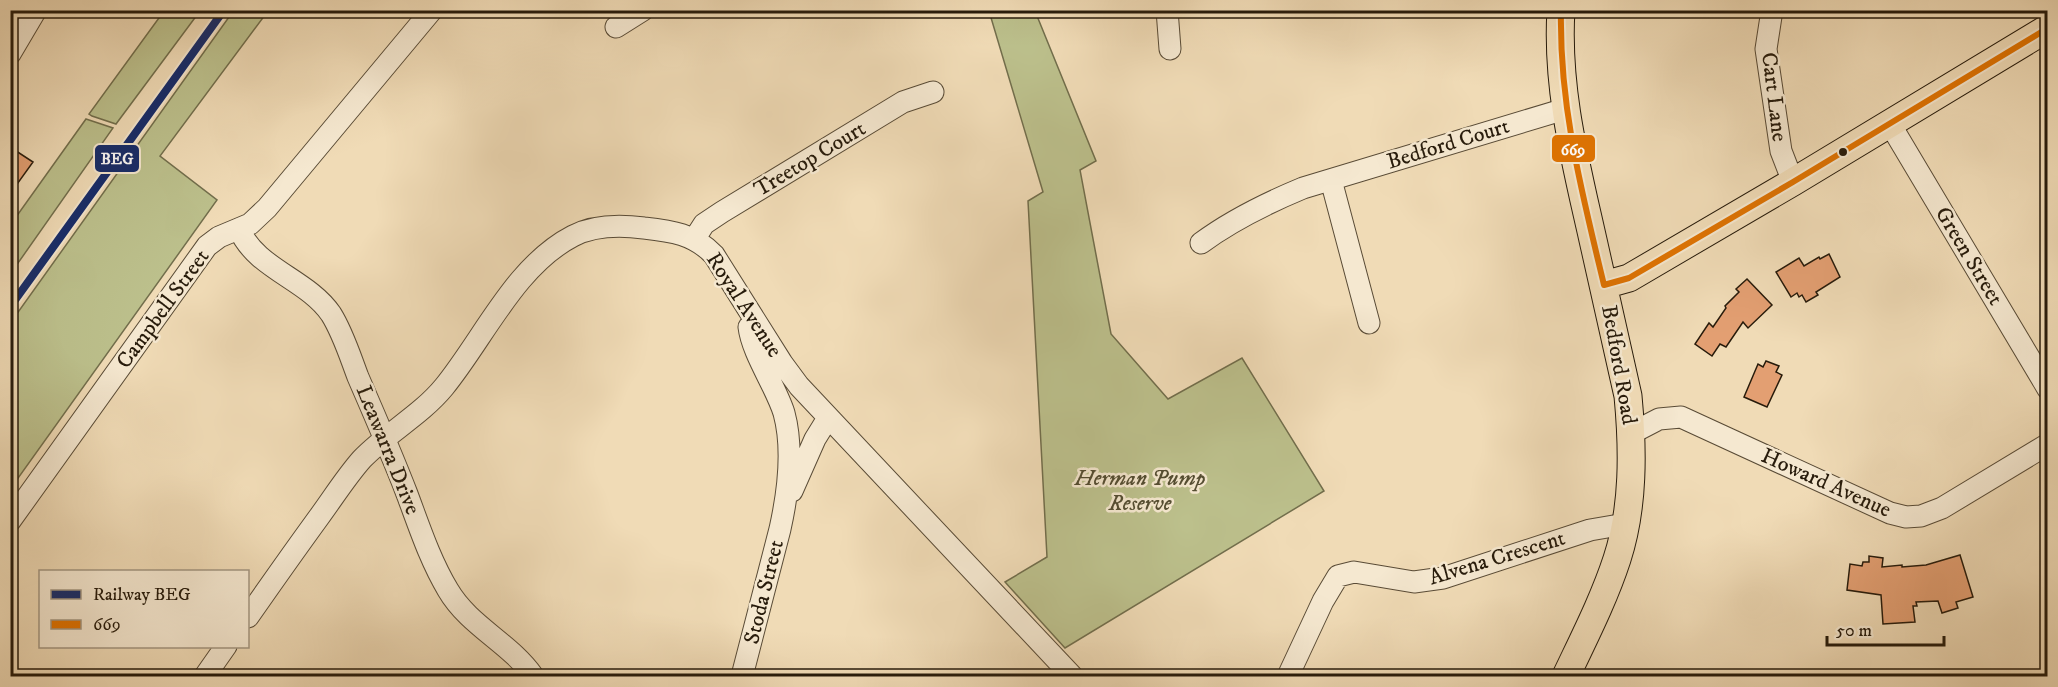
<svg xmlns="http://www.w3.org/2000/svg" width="2058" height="687" viewBox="0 0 2058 687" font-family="'IM FELL DW Pica',serif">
<rect width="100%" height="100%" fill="#f0dbb6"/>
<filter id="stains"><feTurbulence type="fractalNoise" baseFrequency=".00333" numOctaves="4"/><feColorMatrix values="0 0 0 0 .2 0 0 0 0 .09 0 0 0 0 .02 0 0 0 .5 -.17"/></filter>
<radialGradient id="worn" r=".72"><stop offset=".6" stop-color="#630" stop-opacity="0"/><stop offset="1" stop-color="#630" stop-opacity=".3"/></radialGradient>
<!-- green -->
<path fill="#bcc08c" stroke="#726e4c" stroke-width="1.5" d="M234,10L268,11L160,156L217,200L11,488V322Z
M164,11H200L116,124L92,116L89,114Z
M989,11H1035L1096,161L1080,170L1111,334L1168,399L1242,358L1324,491L1065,648L1005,582L1047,557L1028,201L1043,192Z
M86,119L113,128L11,273V224Z"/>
<!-- building -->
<path fill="#e39f72" stroke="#271b0b" stroke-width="1.5" d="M10,147L33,162L10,194Z
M1829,254L1840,277L1816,292L1818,295L1806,302L1802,295L1799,297L1797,293L1791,297L1776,272L1799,258L1804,266L1819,257L1820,259Z
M1747,279L1772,305L1748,328L1743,322L1726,347L1720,344L1712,356L1695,344L1709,323L1713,327L1726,308L1725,306L1739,292L1736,289Z
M1766,361L1779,366L1776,372L1782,375L1767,407L1744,397L1758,364L1763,367Z
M1960,555L1973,597L1956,602L1958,608L1942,613L1938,601L1916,602L1917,606H1913L1915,622L1883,624L1881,595L1847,590L1850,564L1862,566L1863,562H1869V556L1883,558L1882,567L1902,565V567L1926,565Z"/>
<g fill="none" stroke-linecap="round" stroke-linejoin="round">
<defs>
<path id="minor" d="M1167,10L1170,49
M1772,10L1766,49L1781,151L1793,182
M616,27L643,10
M10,54L36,10
M1890,124L2048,389
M1331,180L1369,323
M239,229C256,269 307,279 331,314C343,333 350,356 358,377C375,416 392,455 407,494C419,526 430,560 448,590C469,626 510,643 533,676
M695,238L704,224L722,212L903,102L933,92
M1201,243C1232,220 1267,203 1303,188L1565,109
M1632,433L1659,419L1681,417L1890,513L1906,517L1921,516L1942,508L2048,444
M792,491L815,439L828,418
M10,521L207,246L219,237L250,224L267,208L432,10
M248,617C271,584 295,550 319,517C333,498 346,477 362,459C387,433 421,415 444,387C484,338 515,266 573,236C594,225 621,225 644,228C672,231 694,234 714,255L782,363L799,386L1072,676
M205,676L226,646
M742,676L780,529C788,493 794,450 784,413C776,387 752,353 749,327
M1288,676L1323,601L1338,576L1354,572L1414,582L1443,578L1590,530L1625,524"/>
<path id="major" d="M1561,10C1556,89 1576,164 1593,240C1605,292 1616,344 1628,396C1633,449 1634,507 1617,559C1604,599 1584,638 1566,676
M1604,285L1629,278L1793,182L2048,28"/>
</defs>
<!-- minor casing -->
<use href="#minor" stroke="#594b36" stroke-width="23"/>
<!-- major casing -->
<use href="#major" stroke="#271b0b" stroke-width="29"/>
<!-- minor -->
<use href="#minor" stroke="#f5e8d0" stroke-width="21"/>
<!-- major -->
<use href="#major" stroke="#f0dbb6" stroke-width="27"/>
<defs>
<path id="bus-1" d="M1561,10C1559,106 1582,193 1604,285
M1604,285L1629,278L1793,182L2048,28"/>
</defs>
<!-- bus-1 casing -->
<use href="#bus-1" stroke="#f5e8d0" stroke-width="10"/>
<!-- bus-1 -->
<use href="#bus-1" stroke="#df7302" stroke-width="6"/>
<defs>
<path id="rail-1" d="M10,307L224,10"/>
</defs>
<!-- rail-1 casing -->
<use href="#rail-1" stroke="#f5e8d0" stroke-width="12"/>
<!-- rail-1 -->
<use href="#rail-1" stroke="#152c6b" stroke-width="8"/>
</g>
<!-- markers -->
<circle fill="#271b0b" stroke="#f5e8d0" stroke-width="2" cx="1843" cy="152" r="5"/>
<g text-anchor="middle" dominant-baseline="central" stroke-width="5" stroke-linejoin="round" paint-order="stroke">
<!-- street labels -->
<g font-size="22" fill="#271b0b" stroke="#f5e8d0">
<text transform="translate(1774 97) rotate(83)">Cart Lane</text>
<text transform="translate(1448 144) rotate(-17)">Bedford Court</text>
<text transform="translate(810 159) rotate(-31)">Treetop Court</text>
<text transform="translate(1969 256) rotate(59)">Green Street</text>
<text transform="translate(744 305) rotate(57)">Royal Avenue</text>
<text transform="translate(163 309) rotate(-54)">Campbell Street</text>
<text transform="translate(1619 365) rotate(80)">Bedford Road</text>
<text transform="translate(388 450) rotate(68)">Leawarra Drive</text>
<text transform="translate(1826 483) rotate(24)">Howard Avenue</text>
<text transform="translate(1497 558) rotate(-17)">Alvena Crescent</text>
<text transform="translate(764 592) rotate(-76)">Stoda Street</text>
</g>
<!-- park labels -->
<g font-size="22" font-style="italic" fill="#544d32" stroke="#f5e8d0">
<text x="1140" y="478">Herman Pump<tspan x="1140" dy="25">Reserve</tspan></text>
</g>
</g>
<g stroke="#f5e8d0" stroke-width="2">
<rect x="1551" y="134" width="45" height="29" rx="6" fill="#df7302"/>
<rect x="94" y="144" width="46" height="29" rx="6" fill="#152c6b"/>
</g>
<g font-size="16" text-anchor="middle" font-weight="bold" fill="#fff">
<text x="1573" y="155">669</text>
<text x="117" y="164">BEG</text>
</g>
<!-- margin -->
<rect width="2058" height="687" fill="none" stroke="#f0dbb6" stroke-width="36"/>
<rect x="12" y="12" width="2034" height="663" fill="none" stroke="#271b0b" stroke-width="3"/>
<rect x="18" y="18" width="2022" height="651" fill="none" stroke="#271b0b" stroke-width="1.5"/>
<!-- legend -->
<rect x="39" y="570" width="210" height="78" fill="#f5e8d0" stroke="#a39681" stroke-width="1.5"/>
<rect x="51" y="590" width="30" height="9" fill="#152c6b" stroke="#a39681" stroke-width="1.5"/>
<text x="93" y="600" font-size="18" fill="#271b0b">Railway BEG</text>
<rect x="51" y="620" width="30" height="9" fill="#df7302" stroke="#a39681" stroke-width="1.5"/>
<text x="93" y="630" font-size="18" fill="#271b0b">669</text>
<!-- scale -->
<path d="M1827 636v9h117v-9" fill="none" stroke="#271b0b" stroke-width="3"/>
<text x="1836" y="636" font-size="18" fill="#271b0b" stroke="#f5e8d0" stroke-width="4.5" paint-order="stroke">50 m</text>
<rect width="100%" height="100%" filter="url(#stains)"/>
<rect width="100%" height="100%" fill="url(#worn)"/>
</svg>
